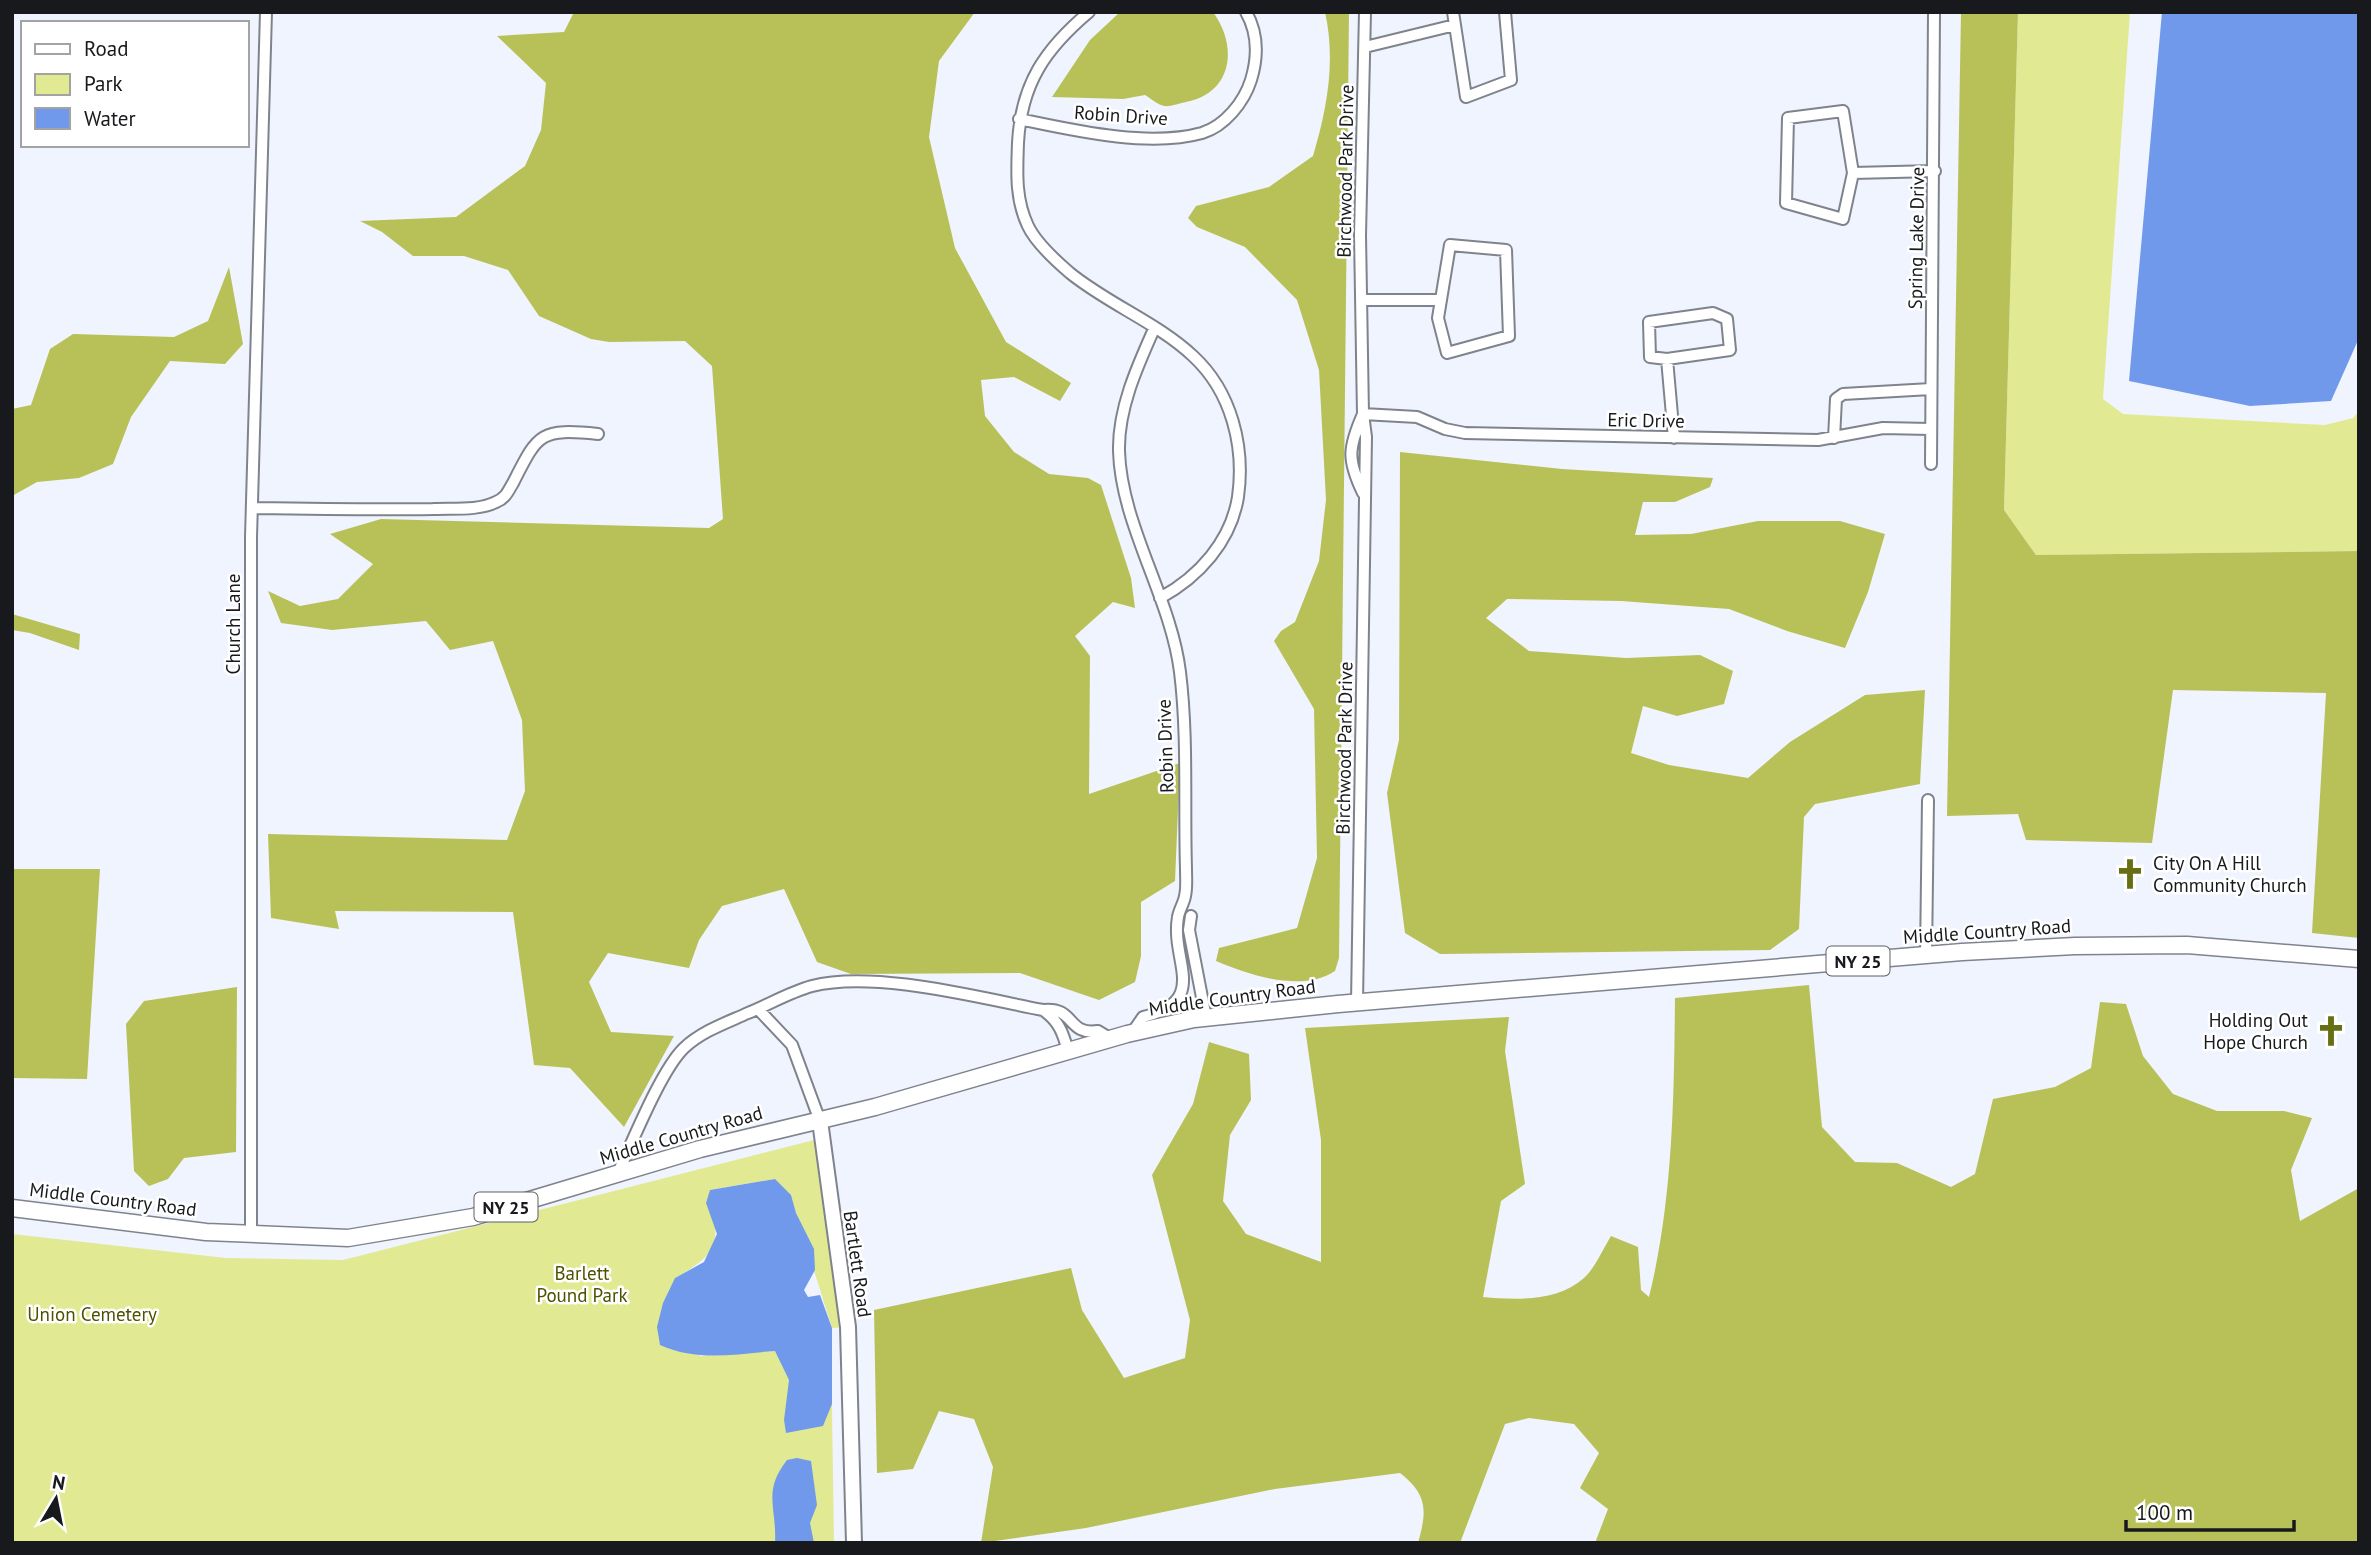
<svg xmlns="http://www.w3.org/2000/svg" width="2371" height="1555" viewBox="0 0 2371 1555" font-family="'PT Sans',sans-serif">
<rect width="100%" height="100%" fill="#eff4fe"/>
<!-- green -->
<path fill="#e1ea92" d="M2018,12H2130L2103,399L2123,414L2325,425L2353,418L2359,411V551L2036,555L2004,510Z
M822,1138L848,1327L832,1328L796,1213L775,1179L710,1190C718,1240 724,1251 675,1278L700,1356L775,1351L831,1340L834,1543H12V1234L226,1258L343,1260Z"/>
<!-- forest -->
<path fill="#b8c158" d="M574,12H975L939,61L929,137L955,248L1006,342L1071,383L1060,401L1014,377L981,380L985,416L1014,452L1049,474L1088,478L1101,485L1131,578L1135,608L1113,602L1075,636L1090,656L1089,794L1180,763L1175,881L1141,902V956L1135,982L1099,1000L1020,973L851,974L817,962L784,889L722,906L699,940L689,968L608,953L589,982L611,1032L674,1036L624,1127L570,1068L534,1065L513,912L335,911L339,929L271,918L268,834L507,840L525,791L522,720L493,641L450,650L426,621L332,630L281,623L268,591L300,606L338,599L373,564L330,534L381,519L709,528L723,519L712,366L685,341L609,342L591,339L539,316L508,270L464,256H413L382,232L360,221L456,217L525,166L541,130L546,83L497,36L564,32Z
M1120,12H1213C1238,46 1233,93 1186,102C1180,103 1170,107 1164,106C1158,105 1150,98 1145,95L1123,99L1052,97L1090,40Z
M1325,12H1349L1339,958L1335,971C1302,993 1249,975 1216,961L1219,948L1297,928L1317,858L1314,709L1274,641L1281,631L1295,622L1319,561L1326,500L1319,370L1297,300L1245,247L1197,227L1188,218L1196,206L1269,187L1313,156C1327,109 1336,61 1325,12Z
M1961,12H2018L2004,510L2036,555L2359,551V938L2312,933L2326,693L2173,690L2152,843L2026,840L2018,814L1947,816Z
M229,267L243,344L225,364L170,361L131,417L113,464L79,478L37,482L12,496V409L31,405L50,349L73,334L174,337L208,321Z
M1400,452L1562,469L1713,478L1710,487L1675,502H1643L1635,535L1691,534L1758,521H1840L1885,534L1868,592L1845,648L1787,631L1729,609L1621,601L1507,599L1486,618L1529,651L1626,658L1700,655L1733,671L1724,704L1677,716L1643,706L1631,753L1669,765L1748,778L1790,742L1865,695L1925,690L1920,784L1815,804L1804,817L1799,929L1770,950L1440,954L1405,933L1387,793L1399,740Z
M12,614L80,634L79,650L30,633L12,630Z
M12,869H100L87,1079L12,1078Z
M1809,985L1822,1127L1855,1162L1897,1163L1951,1187L1975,1174L1993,1099L2055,1087L2091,1068L2100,1002L2126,1004L2143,1056L2173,1094L2217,1111H2284L2312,1118L2291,1170L2300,1221L2359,1188V1543H1595L1608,1509L1580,1488L1599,1453L1574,1424L1529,1418L1505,1424L1460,1543H1418C1427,1511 1428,1495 1400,1473L1275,1489L1086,1528L981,1543L993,1467L974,1419L939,1411L913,1469L877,1473L874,1310L1071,1268L1082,1310L1124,1378L1185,1358L1190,1320L1152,1175L1193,1104L1209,1042L1249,1054L1251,1100L1230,1135L1223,1201L1246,1234L1321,1262V1140L1305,1028L1509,1017L1505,1051L1525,1184L1501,1201L1483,1297C1516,1300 1557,1302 1584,1278C1595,1268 1603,1249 1611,1236L1638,1247L1641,1290L1649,1297C1673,1200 1674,1098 1675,998Z
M237,987L236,1152L184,1158L168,1179L149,1186L134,1171L126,1024L144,1001Z"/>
<!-- water -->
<path fill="#7099eb" d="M2162,12H2359V338L2331,401L2250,406L2129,381Z
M775,1179L791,1195L796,1213L814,1249L815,1270L804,1290L808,1297L820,1295L832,1328V1404L823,1426L786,1433L784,1420L789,1380L775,1351C734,1354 698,1362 660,1345L657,1327L663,1303L675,1278L704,1262L717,1234L706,1203L710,1190Z
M797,1458L811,1461L817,1505L810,1523L814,1543H775C777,1507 762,1492 787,1460Z"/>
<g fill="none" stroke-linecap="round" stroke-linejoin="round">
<defs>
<path id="street" d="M1089,12C1045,49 1021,84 1018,143C1017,171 1015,199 1028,226C1036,243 1056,261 1070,273C1108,304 1158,323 1193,356C1232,392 1245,447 1238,497C1231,541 1199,577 1160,598
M1453,12L1466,97L1511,80L1505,12
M1365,47L1455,25
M1843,111L1853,173L1843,219L1786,203L1788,118Z
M1019,119C1072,130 1148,148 1202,133C1225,126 1244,102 1251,80C1258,57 1258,33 1246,12
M1853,173L1935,171
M1450,245L1506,250L1509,336L1447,353L1438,318Z
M1363,300H1440
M1713,313L1727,319L1730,350L1667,359L1650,357L1649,322Z
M1667,359L1674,438
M1363,414L1417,417L1445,429L1465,433L1818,440L1883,428L1930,429
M1834,438L1836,399L1843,394L1931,389
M1931,464L1934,12
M1363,493C1347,460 1348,448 1363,414
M252,508C312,509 373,510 433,509C453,508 478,511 496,502C506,498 508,491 513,483C538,434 539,428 598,434
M1191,916L1189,930L1206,1018
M1926,956L1928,800
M1357,1003L1366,437L1363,414L1360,235L1365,12
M758,1009L792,1045L820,1121
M1043,1010C1059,1021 1063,1033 1068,1051
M1132,1033L1143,1017C1211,1000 1170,962 1178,917C1179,910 1184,903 1185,896C1187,888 1186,878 1186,869C1184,804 1188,736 1180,672C1171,598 1121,525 1119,451C1118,409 1137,367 1154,329
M617,1175C632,1143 661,1070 684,1048C702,1031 726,1023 748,1013C770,1004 790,992 812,986C874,970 980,998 1043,1010C1075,1006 1067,1036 1098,1031L1111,1039
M251,1235V537L266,12"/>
<path id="secondary" d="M820,1121L848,1327L854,1543"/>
<path id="primary" d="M12,1208L206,1232L348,1238L473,1217L700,1149L875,1107L1127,1034L1194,1019L1338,1004L1962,952L2075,946L2187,945L2359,959"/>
</defs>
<!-- street casing -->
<use href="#street" stroke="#7f838c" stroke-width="14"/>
<!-- secondary casing -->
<use href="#secondary" stroke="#7f838c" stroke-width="18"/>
<!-- primary casing -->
<use href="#primary" stroke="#7f838c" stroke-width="19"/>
<!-- street -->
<use href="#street" stroke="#fff" stroke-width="10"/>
<!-- secondary -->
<use href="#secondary" stroke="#fff" stroke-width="14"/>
<!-- primary -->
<use href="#primary" stroke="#fff" stroke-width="16"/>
</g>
<!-- icons -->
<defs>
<symbol id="church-bare" viewBox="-9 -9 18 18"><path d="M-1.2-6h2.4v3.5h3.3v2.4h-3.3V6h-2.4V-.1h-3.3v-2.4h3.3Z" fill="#686e14" stroke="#fff" stroke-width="2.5" paint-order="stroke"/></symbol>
</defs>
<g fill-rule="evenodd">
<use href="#church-bare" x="2108" y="852" width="44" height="44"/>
<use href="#church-bare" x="2309" y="1009" width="44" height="44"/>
</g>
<g text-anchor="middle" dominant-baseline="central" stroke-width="5" stroke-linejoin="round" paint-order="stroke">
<!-- shield labels -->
<g fill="#fff" stroke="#5d5e60" stroke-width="2">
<rect x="1826.5" y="946.5" width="63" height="29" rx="5"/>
<rect x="474.5" y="1192.5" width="63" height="29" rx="5"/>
</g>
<g font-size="18" font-weight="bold" fill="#18191c">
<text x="1858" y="961">NY 25</text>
<text x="506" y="1207">NY 25</text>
</g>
<!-- street labels -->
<g font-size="19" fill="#18191c" stroke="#fff">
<text transform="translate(1121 115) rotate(4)">Robin Drive</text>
<text transform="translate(1345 171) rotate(-89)">Birchwood Park Drive</text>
<text transform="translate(1916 238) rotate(-89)">Spring Lake Drive</text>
<text transform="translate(1646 420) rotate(1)">Eric Drive</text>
<text transform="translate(233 624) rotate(-90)">Church Lane</text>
<text transform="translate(1165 746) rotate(-92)">Robin Drive</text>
<text transform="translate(1344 748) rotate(-89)">Birchwood Park Drive</text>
<text transform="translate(1987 931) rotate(-4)">Middle Country Road</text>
<text transform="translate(1232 997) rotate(-8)">Middle Country Road</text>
<text transform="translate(681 1135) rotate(-16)">Middle Country Road</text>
<text transform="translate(113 1199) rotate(7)">Middle Country Road</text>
<text transform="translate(858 1264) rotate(82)">Bartlett Road</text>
</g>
<!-- poi labels -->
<g font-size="19" fill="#18191c" stroke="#fff" text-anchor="start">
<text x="2153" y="863">City On A Hill<tspan x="2153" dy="22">Community Church</tspan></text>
<text x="2308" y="1020" text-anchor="end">Holding Out<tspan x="2308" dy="22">Hope Church</tspan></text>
</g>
<!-- park labels -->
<g font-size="19" fill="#4d5200" stroke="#fff">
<text x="582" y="1273">Barlett<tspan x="582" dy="22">Pound Park</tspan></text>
<text x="92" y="1314">Union Cemetery</text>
</g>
</g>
<!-- border -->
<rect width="2371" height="1555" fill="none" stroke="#18191c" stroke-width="28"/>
<!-- legend -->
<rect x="21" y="21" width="228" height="126" fill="#ffffff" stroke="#a3a3a4" stroke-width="2"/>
<rect x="35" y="44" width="35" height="10" fill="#ffffff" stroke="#a3a3a4" stroke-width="2"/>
<text x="84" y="56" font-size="21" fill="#18191c">Road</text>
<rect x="35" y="74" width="35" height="21" fill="#e1ea92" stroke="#a3a3a4" stroke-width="2"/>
<text x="84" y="91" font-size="21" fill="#18191c">Park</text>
<rect x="35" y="108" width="35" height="21" fill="#7099eb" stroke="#a3a3a4" stroke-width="2"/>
<text x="84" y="126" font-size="21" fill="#18191c">Water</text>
<!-- north arrow -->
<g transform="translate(56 1499) rotate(10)" stroke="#ffffff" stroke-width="5" paint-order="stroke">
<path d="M0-5L12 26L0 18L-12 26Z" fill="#18191c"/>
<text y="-10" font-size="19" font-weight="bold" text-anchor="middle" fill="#18191c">N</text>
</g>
<!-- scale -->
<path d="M2126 1520v10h168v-10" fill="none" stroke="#18191c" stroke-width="3.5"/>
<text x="2136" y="1520" font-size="21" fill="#18191c" stroke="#ffffff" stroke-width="5" paint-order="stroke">100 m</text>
</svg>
